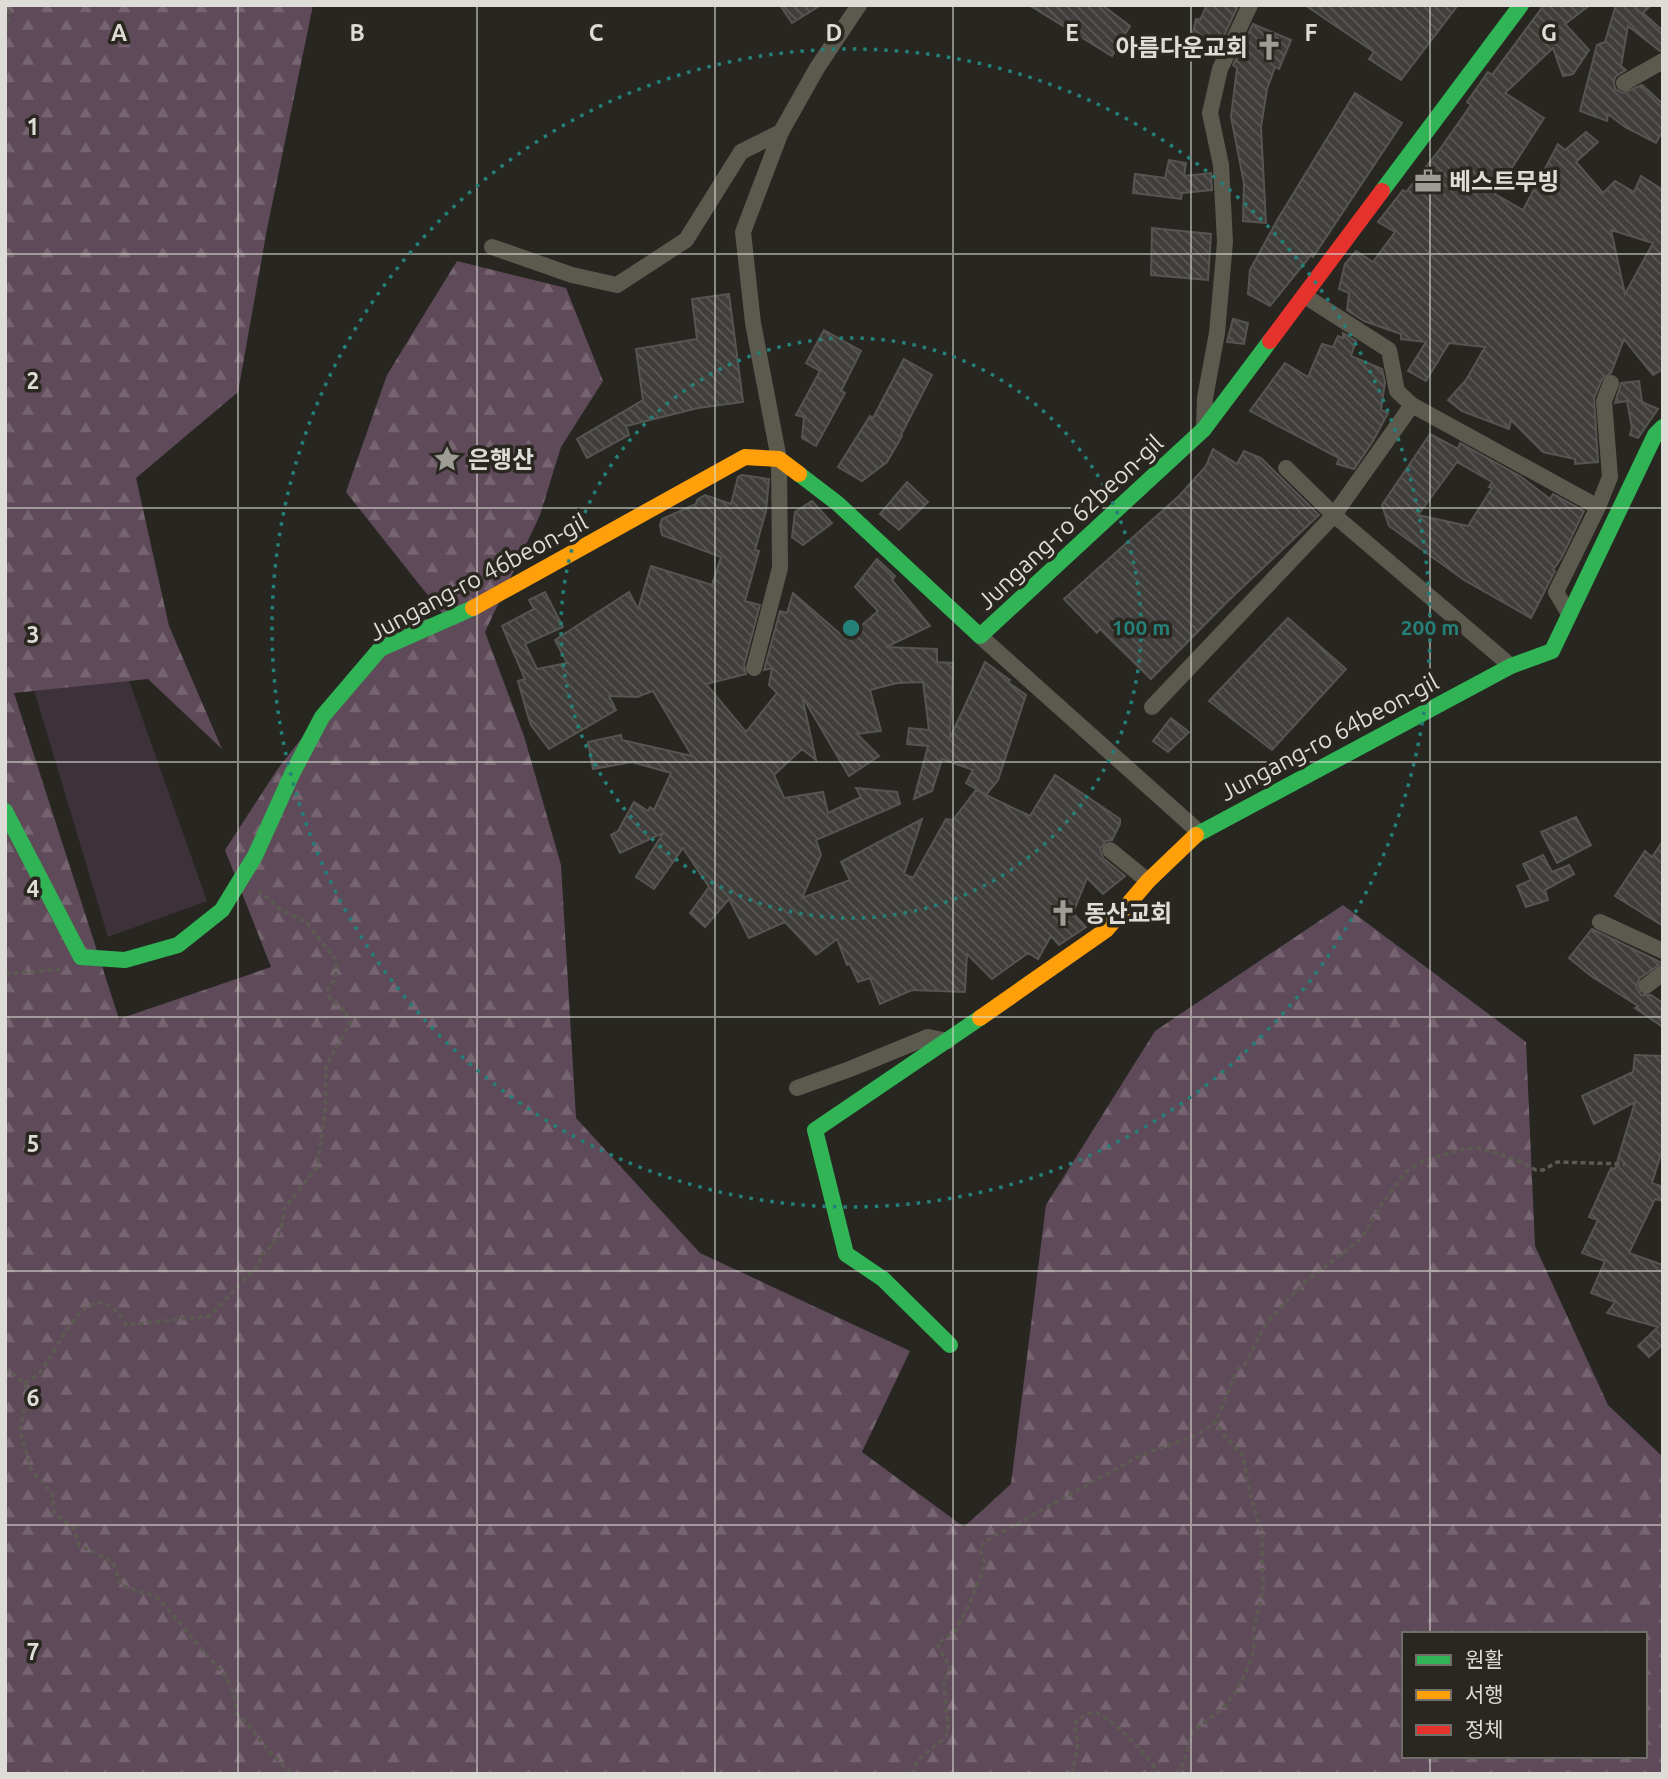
<svg xmlns="http://www.w3.org/2000/svg" width="1668" height="1779" viewBox="0 0 1668 1779" font-family="Ubuntu,'Noto Sans KR',sans-serif">
<defs>
<pattern id="forest-firs" width="22" height="20" patternUnits="userSpaceOnUse" patternTransform="scale(1.75)"><rect width="22" height="20" fill="#5f4a5a"/><path d="M5 1l3.5 6h-7zM16 11l3.5 6h-7z" fill="#766471"/></pattern>
<pattern id="building-back-hatch" width="6" height="6" patternUnits="userSpaceOnUse" patternTransform="scale(1.75)"><rect width="6" height="6" fill="#403e3b"/><path d="M-1 5l2 2M0 0l6 6M5-1l2 2" fill="none" stroke="#5b5957"/></pattern>
</defs>
<rect width="100%" height="100%" fill="#272621"/>
<!-- grass -->
<path fill="#3d313a" d="M114,638L207,901L108,937L28,670Z"/>
<!-- forest -->
<path fill="url(#forest-firs)" fill-rule="evenodd" d="M5,5H313L267,229L238,392L136,478L169,626L222,749L148,679L14,693L119,1019L271,967L225,850L277,770L391,623L445,617L346,492L387,375L457,261L566,288L603,381L561,447L540,515L485,632L524,736L561,865L576,1118L700,1253L910,1351L862,1452L964,1527L1011,1484L1046,1205L1155,1031L1343,905L1526,1042L1535,1246L1608,1405L1663,1457V1774H5ZM1404,1634H1645V1756H1404Z"/>
<!-- building -->
<path fill="url(#building-back-hatch)" stroke="#565551" stroke-width="2" fill-rule="evenodd" d="M780,5H821L792,23Z
M1029,5H1102L1130,26L1112,56Z
M1207,5H1231L1237,8L1216,53L1192,37L1196,19L1200,20Z
M1305,5H1458L1401,80L1369,59L1374,52Z
M1544,5H1590L1565,24L1589,50L1573,74L1563,76L1553,48L1505,93L1544,118L1495,194L1523,210L1558,144L1565,150L1586,132L1598,142L1576,162L1603,193L1615,181L1634,192L1641,176L1663,190V369L1653,375L1624,339L1611,373L1602,379L1594,398L1598,462L1575,464V459L1543,452L1511,420L1509,429L1462,411L1448,400L1466,380L1485,347L1449,343L1426,381L1408,371L1426,342L1401,339V334L1364,321L1347,310L1349,293L1339,289L1345,264L1356,251L1373,262L1395,232L1378,222L1403,190L1406,192L1440,149L1471,105L1467,102L1488,72L1492,75ZM1611,230L1653,243L1625,294Z
M1616,5H1651L1643,13L1663,31V51H1660L1628,26L1621,66L1626,70L1615,77L1614,82L1615,89L1623,93L1642,85L1663,104V130L1656,143L1625,127L1608,114L1607,121L1580,111L1597,45L1605,42Z
M1253,24L1291,40L1279,69L1275,67L1267,89L1261,127L1266,223L1243,221L1244,183L1231,117L1237,68L1233,65Z
M1355,93L1402,123L1313,257L1311,255L1270,306L1248,294L1250,270L1279,217Z
M1169,160L1186,163L1184,176L1211,173L1212,190L1182,193L1181,199L1133,193L1135,174L1165,178Z
M1152,228L1211,234L1208,280L1151,275Z
M729,294L743,402L698,408L626,426L629,435L587,458L577,439L643,400L636,349L697,339L692,299Z
M1233,319L1248,323L1244,344L1227,342Z
M824,330L861,351L841,391L845,393L816,446L802,438L804,417L796,415L820,371L806,363Z
M1343,333L1356,341L1351,356L1382,369L1385,382L1381,410L1388,413L1373,441L1354,469L1337,464L1339,458L1250,411L1285,363L1308,377L1322,344L1333,347L1338,336L1343,338Z
M904,359L932,375L901,435L902,436L887,462L862,481L838,467L870,416L873,418Z
M1639,381L1642,402L1658,409L1638,438L1630,435L1632,428L1627,401L1615,403L1621,383Z
M1430,434L1458,449L1460,443L1520,476L1550,499L1553,494L1584,511L1562,557L1553,570L1555,571L1531,618L1464,580L1389,526L1382,505ZM1457,462L1492,482L1489,487L1492,488L1468,526L1418,515Z
M1213,449L1237,464L1244,451L1261,458L1319,515L1228,601L1151,679L1100,629L1097,633L1064,599L1180,495L1206,466Z
M742,475L769,479L766,511L755,550L759,551L745,601L760,605L744,665L746,674L706,684L746,732L777,693L769,685L772,668L764,670L780,611L787,613L793,593L846,639L878,611L855,587L877,559L895,576L892,580L930,626L886,647L937,649V662L953,663L950,738L985,662L1010,680L1008,682L1026,695L998,780L986,795L1030,816L1055,775L1120,819V824L1112,840L1106,841L1100,849L1103,858L1125,876L1103,894L1087,878L1073,913L1086,927L1059,945L1051,936L1038,959L1028,953L992,979L967,954L965,992L912,990L880,1004L870,978L858,982L850,964L847,965L837,939L816,955L785,922L749,938L729,899L705,927L690,913L709,887L683,848L654,889L636,877L663,833L620,853L611,835L618,831L634,802L648,811L650,807L654,810L671,773L632,762L593,769L588,742L621,735L622,740L692,756L653,691L637,697L609,696L616,710L549,749L531,725L528,716L518,681L525,679L502,626L534,609L529,600L545,592L563,627L525,644L537,669L567,663L555,640L629,592L638,609L651,566L712,585L721,557L662,535L660,525L662,519L696,504L697,500L705,495L731,504L738,477ZM923,682L929,730L909,728L907,744L928,746L914,799L932,791L942,759L973,770L966,783L985,794L976,790L953,820L946,819L913,878L904,874L922,819L841,862L850,880L802,898L821,855L816,840L900,804L897,792L856,788L861,797L828,813L823,792L784,798L774,775L802,749L816,760L802,696L849,776L879,756L857,734L881,731L870,690L897,683Z
M907,482L928,502L899,530L880,514Z
M812,501L832,523L803,545L792,537L795,512Z
M1288,618L1346,669L1272,750L1209,701Z
M1171,718L1189,732L1168,752L1153,741Z
M1576,817L1591,845L1557,863L1541,832Z
M1663,841V926L1615,896L1645,851L1652,857Z
M1543,855L1552,872L1569,865L1574,874L1545,890L1548,900L1526,907L1517,886L1531,880L1523,864Z
M1592,929L1662,963L1640,978L1636,987L1641,995H1651L1663,1003V1027L1635,1008L1638,1006L1591,976L1569,958Z
M1635,1055L1663,1056V1147L1652,1183L1663,1187V1201L1655,1199L1629,1253L1663,1265V1344L1649,1357L1638,1346L1658,1327L1607,1313L1615,1302L1591,1293L1605,1261L1582,1253L1598,1220L1589,1217L1611,1168L1615,1169L1635,1102L1594,1124L1582,1096L1633,1072Z"/>
<g fill="none" stroke-linecap="round" stroke-linejoin="round">
<!-- path -->
<path stroke="#5d5a53" stroke-width="3.5" stroke-dasharray="5 3.5" stroke-linecap="butt" d="M5,40L10,5
M5,974L65,969
M5,1368L25,1383L27,1393L20,1432L32,1471L52,1493L54,1512L74,1529L79,1545L113,1562L121,1585L156,1597L165,1606L227,1678L234,1694L237,1714L247,1723L267,1749L292,1774
M25,1383C29,1380 35,1377 39,1373C59,1350 91,1262 126,1325L210,1316L260,1263L261,1255C275,1245 285,1228 283,1210L317,1167L325,1113L326,1066L350,1023L345,1011L329,997L328,989L335,980L337,961L306,922L280,909L259,891
M911,1774L919,1759L946,1737L948,1727L944,1683L950,1668L937,1644L956,1630L970,1603L982,1573L984,1561L980,1550L984,1542L1141,1455L1197,1435L1216,1422L1237,1370L1245,1364L1266,1323L1305,1282L1362,1238L1381,1205L1406,1172L1423,1161L1464,1149L1479,1148L1515,1159L1536,1170H1543L1557,1162L1625,1164
M1072,1774L1078,1743L1074,1724L1086,1714L1095,1712C1122,1726 1141,1750 1160,1774
M1176,1774L1184,1763L1192,1732L1222,1709L1237,1690L1247,1670L1254,1651L1253,1633L1264,1584L1262,1568V1534L1250,1493L1243,1456L1224,1435L1216,1422"/>
<!-- street -->
<path stroke="#5c594f" stroke-width="16" d="M1624,83L1663,61
M492,247L572,275L617,285L686,240L741,152L781,132
M1305,296L1389,350L1397,391L1412,405L1598,507L1556,592L1569,614
M1204,429L1205,398L1217,333L1225,242L1221,165L1210,113L1220,69L1250,5
M1286,468L1334,515L1511,666
M1598,507L1610,477L1604,401L1611,383
M980,636L1199,832
M754,668L780,568L779,459L753,323L743,232L781,132L817,68L859,5
M1152,707L1334,515L1412,405
M1110,850L1148,881
M1600,922L1663,951
M1646,986L1663,973
M797,1088L850,1069L928,1037L948,1041"/>
<!-- fast -->
<path stroke="#30b455" stroke-width="16" d="M1382,191L1521,5
M799,474L837,503L980,636L1204,429L1270,341
M5,811L81,957L125,960L178,945L222,910L255,856L292,774L322,717L380,649L473,608
M1196,835L1511,666L1552,651L1655,435L1663,427
M950,1345L883,1279L846,1254L815,1130L980,1018"/>
<!-- slow -->
<path stroke="#ff9f0a" stroke-width="16" d="M473,608L745,457L779,459L799,474
M980,1018L1106,930L1148,881L1196,835"/>
<!-- jam -->
<path stroke="#e5322d" stroke-width="16" d="M1270,341L1382,191"/>
</g>
<!-- grid -->
<path fill="none" stroke="#dddcd7" stroke-width="2" stroke-opacity="0.55" d="M238,5V1774M477,5V1774M715,5V1774M953,5V1774M1191,5V1774M1430,5V1634M5,254H1663M5,508H1663M5,762H1663M5,1017H1663M5,1271H1663M5,1525H1663M1430,1756V1774"/>
<!-- distance rings -->
<g fill="none" stroke="#248078" stroke-width="3.5" stroke-dasharray="3.5 7">
<circle cx="851" cy="628" r="290"/>
<circle cx="851" cy="628" r="579"/>
</g>
<!-- icons -->
<defs>
<symbol id="church-bare" viewBox="-9 -9 18 18"><path d="M-1.2-6h2.4v3.5h3.3v2.4h-3.3V6h-2.4V-.1h-3.3v-2.4h3.3Z" fill="#9d9c97" stroke="#29271f" stroke-width="2.5" paint-order="stroke"/></symbol>
<symbol id="office-bare" viewBox="-9 -9 18 18"><path d="M-6-3h4V-5.5h4V-3h4V5H-6ZM-1-4.5V-3h2v-1.5ZM-6 0V1H6V0Z" fill="#9d9c97" stroke="#29271f" stroke-width="2.5" paint-order="stroke"/></symbol>
<symbol id="sight-bare" viewBox="-9 -9 18 18"><path d="M0-6L1.8-2.2L6-1.7L2.9 1.2L3.7 5.4L0 3.3L-3.7 5.4L-2.9 1.2L-6-1.7L-1.8-2.2Z" fill="#9d9c97" stroke="#29271f" stroke-width="2.5" paint-order="stroke"/></symbol>
</defs>
<g fill-rule="evenodd">
<use href="#church-bare" x="1250" y="28" width="38" height="38"/>
<use href="#office-bare" x="1409" y="162" width="38" height="38"/>
<use href="#sight-bare" x="428" y="440" width="38" height="38"/>
<use href="#church-bare" x="1044" y="894" width="38" height="38"/>
</g>
<g text-anchor="middle" dominant-baseline="central" stroke-width="7" stroke-linejoin="round" paint-order="stroke">
<!-- poi labels -->
<g font-size="24" font-weight="bold" fill="#dddcd7" stroke="#29271f" text-anchor="start">
<text x="1248" y="47" text-anchor="end">아름다운교회</text>
<text x="1449" y="181">베스트무빙</text>
<text x="468" y="459">은행산</text>
<text x="1084" y="913">동산교회</text>
</g>
<!-- street labels -->
<g font-size="24" fill="#dddcd7" stroke="#29271f">
<text transform="translate(1070 522) rotate(-43)">Jungang-ro 62beon-gil</text>
<text transform="translate(478 577) rotate(-28)">Jungang-ro 46beon-gil</text>
<text transform="translate(1329 737) rotate(-28)">Jungang-ro 64beon-gil</text>
</g>
</g>
<g font-size="23" text-anchor="middle" font-weight="bold" fill="#dddcd7" stroke="#29271f" stroke-width="7" stroke-linejoin="round" paint-order="stroke">
<text x="119" y="41">A</text>
<text x="357" y="41">B</text>
<text x="596" y="41">C</text>
<text x="834" y="41">D</text>
<text x="1072" y="41">E</text>
<text x="1311" y="41">F</text>
<text x="1549" y="41">G</text>
<text x="33" y="135">1</text>
<text x="33" y="389">2</text>
<text x="33" y="643">3</text>
<text x="33" y="897">4</text>
<text x="33" y="1152">5</text>
<text x="33" y="1406">6</text>
<text x="33" y="1660">7</text>
</g>
<circle cx="851" cy="628" r="10" fill="#248078" stroke="#29271f" stroke-width="3.5"/>
<g font-size="21" text-anchor="middle" font-weight="bold" fill="#248078" stroke="#29271f" stroke-width="7" stroke-linejoin="round" paint-order="stroke">
<text x="1141" y="635">100 m</text>
<text x="1430" y="635">200 m</text>
</g>
<!-- border -->
<rect width="1668" height="1779" fill="none" stroke="#dddcd7" stroke-width="14"/>
<!-- legend -->
<rect x="1402" y="1632" width="245" height="126" fill="#29271f" stroke="#716f69" stroke-width="2"/>
<rect x="1416" y="1655" width="35" height="10" fill="#30b455" stroke="#716f69" stroke-width="2"/>
<text x="1465" y="1667" font-size="21" fill="#dddcd7">원활</text>
<rect x="1416" y="1690" width="35" height="10" fill="#ff9f0a" stroke="#716f69" stroke-width="2"/>
<text x="1465" y="1702" font-size="21" fill="#dddcd7">서행</text>
<rect x="1416" y="1725" width="35" height="10" fill="#e5322d" stroke="#716f69" stroke-width="2"/>
<text x="1465" y="1737" font-size="21" fill="#dddcd7">정체</text>
</svg>
